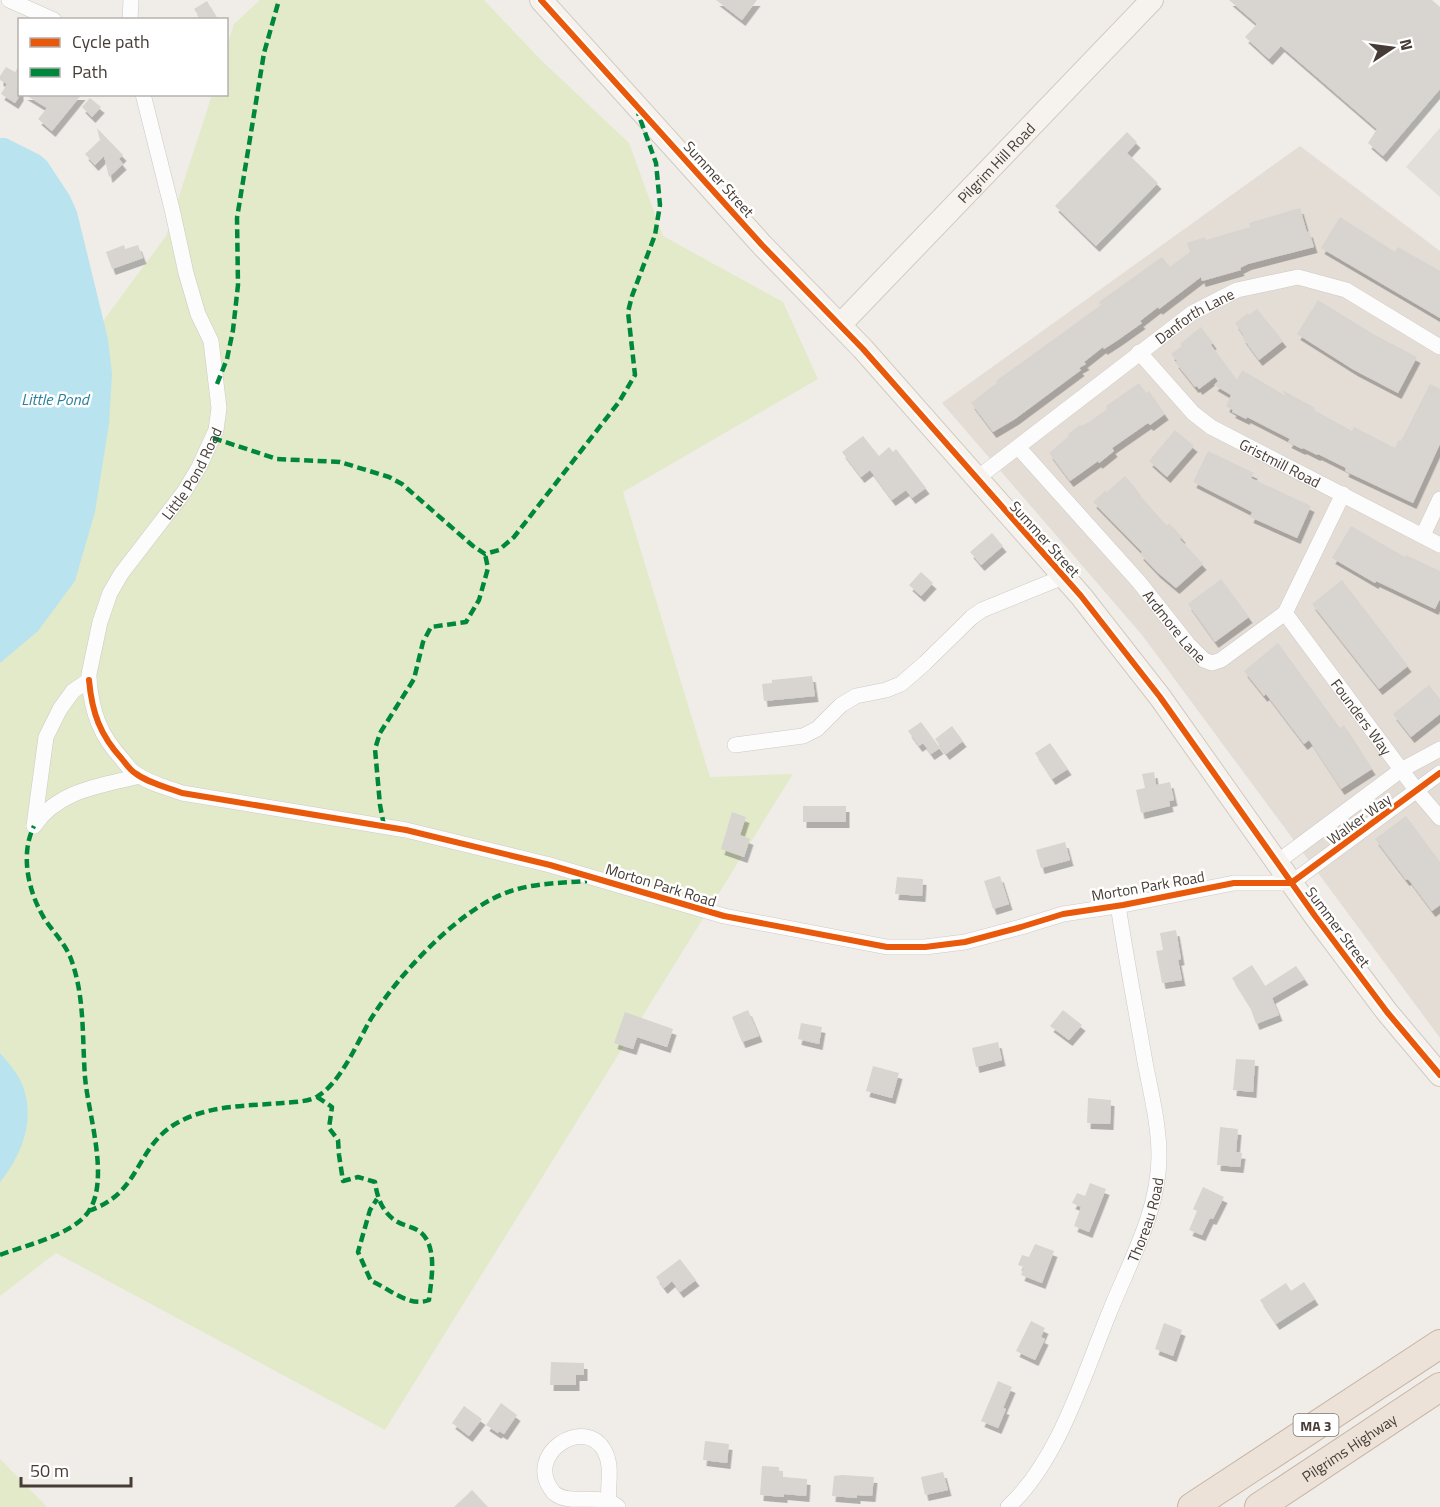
<svg xmlns="http://www.w3.org/2000/svg" width="1440" height="1507" viewBox="0 0 1440 1507" font-family="'Titillium Web',sans-serif">
<defs>
<filter id="shadow"><feDropShadow dx="3.5" dy="6" stdDeviation="0" flood-color="#0004"/></filter>
</defs>
<rect width="100%" height="100%" fill="#f0ede9"/>
<!-- residential -->
<path fill="#e4ddd6" d="M1300,146L1440,251V1038L1142,635L942,403Z"/>
<!-- green -->
<path fill="#e3eac9" d="M260,0H484L540,59L629,143L663,236L783,302L818,379L623,492L710,777L793,774L385,1430L56,1253L0,1296V208L100,325L166,236L212,95L226,94L227,46L234,24Z
M0,1459L6,1465L47,1507H0Z"/>
<!-- parking -->
<path fill="#e2deda" d="M1440,128V197L1406,167Z"/>
<!-- water -->
<path fill="#b9e4ef" d="M0,138H6L40,155L47,161L70,196L77,212L108,339L112,374L109,424L95,512L75,581L38,631L0,663Z
M0,1053C6,1060 13,1068 18,1076C38,1111 25,1152 0,1182Z"/>
<!-- building -->
<path fill="#d8d4d0" filter="url(#shadow)" d="M716,0H757L742,20Z
M1229,0H1432L1440,7V89L1383,156L1368,143L1377,129L1281,46L1269,59L1245,37L1257,24Z
M207,1L218,20H201L194,9Z
M20,65V95L15,103L1,94L7,84L0,80V76L6,67L15,72Z
M24,94H82L52,131L38,119L47,108Z
M90,98L101,107L92,117L82,107Z
M97,128L123,155L119,159L123,164L109,177L104,156L95,165L85,154L100,140Z
M1127,132L1137,142L1127,153L1158,183L1096,246L1055,206Z
M1300,208L1307,232L1309,231L1314,247L1248,264L1240,268L1241,270L1202,281L1201,277L1159,309L1158,307L1140,321L1142,323L1118,340L1104,349L1103,347L1084,362L1086,364L1079,368L1081,370L1015,419L993,432L971,403L997,383L996,381L1101,305L1099,302L1162,257L1170,267L1190,252L1187,243L1205,237L1206,240L1250,227L1249,223Z
M1340,217L1395,252L1398,247L1440,271V318L1321,248Z
M124,245L125,249L138,245L143,258L112,269L106,252Z
M1318,300L1373,334L1417,357L1398,393L1354,370L1297,334Z
M1257,309L1283,341L1259,360L1242,337L1244,336L1235,323L1248,313L1249,315Z
M1201,327L1213,343L1211,345L1237,380L1242,370L1286,396L1282,390L1315,408L1314,410L1352,431L1354,427L1395,448L1399,440L1401,441L1430,384L1440,389V444L1413,503L1345,471L1346,468L1318,454L1317,455L1303,448L1302,449L1288,442L1290,439L1247,417L1246,419L1232,412L1233,410L1226,406L1231,395L1214,385L1218,381L1215,377L1199,389L1197,386L1195,387L1175,362L1177,361L1171,354L1182,346L1180,344Z
M1139,383L1146,393L1149,391L1165,414L1150,425L1148,423L1112,448L1114,451L1099,463L1098,461L1070,481L1049,453L1069,436L1068,434L1080,425L1082,426L1089,422L1107,409L1106,406Z
M1175,430L1194,446L1167,477L1149,461Z
M863,436L879,456L889,447L893,452L896,449L926,488L912,498L906,490L892,500L870,470L861,477L842,452Z
M1208,451L1254,473L1251,478L1311,506L1297,538L1250,517L1252,512L1193,482Z
M1125,476L1137,490L1136,491L1167,526L1169,523L1182,537L1180,539L1203,564L1176,588L1157,572L1140,554L1142,552L1093,502L1105,491L1107,492Z
M1351,526L1405,557L1406,555L1440,571V599L1435,609L1376,581L1375,583L1332,558Z
M992,533L1003,546L981,565L970,552Z
M921,572L933,583L921,596L909,585Z
M1221,579L1249,617L1215,642L1188,604Z
M1342,580L1408,666L1379,689L1312,604Z
M1278,643L1340,728L1344,725L1372,769L1341,789L1309,740L1304,744L1266,694L1264,696L1244,671Z
M812,676L815,696L764,701L762,684L772,683V680Z
M1429,685L1440,699V714L1411,737L1393,714Z
M921,722L940,748L931,754L923,743L919,746L908,731Z
M952,726L963,741L946,754L935,739Z
M1050,743L1068,769L1052,779L1035,753Z
M1154,772L1156,785L1170,782L1174,800L1169,801L1170,806L1141,813L1136,790L1145,788L1142,774Z
M803,806H846V822H803Z
M732,812L746,817L740,835L750,839L744,857L721,849Z
M1406,816L1440,862V905L1432,911L1408,879L1406,880L1375,839Z
M1065,842L1070,860L1041,868L1036,850Z
M1000,876L1009,904L993,909L984,881Z
M897,877L923,879L922,896L895,894Z
M1176,930L1181,959L1178,960L1182,980L1162,983L1156,951L1163,950L1160,933Z
M1252,965L1265,986L1296,966L1305,979L1272,998L1279,1015L1256,1024L1250,1007L1232,978Z
M748,1010L759,1036L742,1042L732,1017Z
M1063,1010L1082,1025L1069,1040L1050,1026Z
M625,1012L673,1029L667,1047L637,1037L633,1049L614,1043Z
M801,1023L822,1027L819,1044L798,1039Z
M998,1042L1002,1060L976,1067L972,1048Z
M1236,1059L1255,1060L1253,1092L1233,1090Z
M873,1066L899,1073L892,1098L866,1091Z
M1088,1098L1111,1100L1110,1124L1087,1123Z
M1220,1127L1238,1129L1236,1152L1242,1153L1240,1167L1217,1165Z
M1090,1183L1106,1189L1089,1232L1074,1226L1081,1207L1072,1203L1077,1193L1085,1196Z
M1203,1187L1224,1197L1213,1219L1210,1218L1202,1235L1189,1230L1197,1211L1193,1209Z
M1035,1244L1054,1251L1042,1283L1021,1275L1024,1267L1018,1265L1022,1255L1029,1257Z
M680,1259L696,1280L680,1292L672,1281L664,1288L656,1277Z
M1304,1282L1315,1299L1276,1324L1260,1300L1286,1283L1291,1291Z
M1031,1321L1045,1328L1041,1337L1045,1339L1035,1360L1016,1351Z
M1164,1323L1182,1330L1173,1356L1155,1349Z
M551,1362L584,1363V1375H576V1385H550Z
M998,1381L1012,1387L1003,1408L1006,1409L998,1428L981,1421Z
M501,1403L517,1415L504,1434L499,1431L498,1433L486,1425Z
M464,1406L482,1419L469,1436L452,1423Z
M705,1441L729,1444L727,1463L703,1460Z
M762,1466L779,1467V1471H783V1477L807,1479L806,1496L784,1494V1497L760,1495Z
M943,1472L948,1490L925,1495L921,1477Z
M842,1475L874,1477L872,1496L857,1495V1498L832,1496L834,1476Z
M472,1490L488,1507H454Z"/>
<g fill="none" stroke-linecap="round" stroke-linejoin="round">
<defs>
<g id="street">
<path d="M9,0L54,20"/>
<path d="M130,20L131,0"/>
<path id="s1" d="M1139,352L1193,413L1211,427L1440,545"/>
<path id="s2" d="M1018,447L1139,582L1188,644L1204,660L1212,663L1221,660L1285,613L1343,494"/>
<path id="s3" d="M976,479L1192,313L1237,290L1298,277L1346,290L1440,347"/>
<path d="M1423,535L1440,499"/>
<path id="s4" d="M1285,613L1417,791L1440,818"/>
<path d="M89,680C92,713 100,735 122,759C126,764 130,770 135,773C148,783 166,787 182,793L406,830L550,865L724,916L887,947H925L965,942L1021,927L1063,914L1123,905L1234,883H1291L1440,773"/>
<path d="M735,745L803,736L817,729L841,705L856,696L886,690L901,684L925,663L972,617L982,610L1063,577"/>
<path id="s5" d="M34,826L46,737L60,709L73,691L89,680V674L100,622L110,593L121,574L184,492L199,467L216,430L219,408L211,341L198,314L186,273L172,209L143,94"/>
<path d="M34,826C58,790 100,786 140,776"/>
<path d="M1276,863L1401,770L1440,749"/>
<path d="M609,1502C607,1486 613,1467 605,1452C586,1413 521,1455 554,1493C571,1507 600,1491 618,1507"/>
<path id="s6" d="M1008,1507C1059,1460 1084,1374 1110,1311C1130,1261 1159,1211 1159,1156C1159,1125 1151,1093 1145,1062C1136,1010 1126,958 1118,905"/>
</g>
<g id="secondary">
<path d="M541,0L762,245L863,349L1081,596L1160,697L1315,916L1387,1012L1440,1075"/>
<path id="s7" d="M840,325L1152,0"/>
</g>
<g id="highway">
<path d="M1192,1507L1440,1344"/>
<path id="s8" d="M1259,1507L1440,1387"/>
</g>
</defs>
<!-- street casing -->
<use href="#street" stroke="#cdc9c5" stroke-width="16"/>
<!-- secondary casing -->
<use href="#secondary" stroke="#d1cac1" stroke-width="24"/>
<!-- highway casing -->
<use href="#highway" stroke="#c8b4a4" stroke-width="30"/>
<!-- street -->
<use href="#street" stroke="#fdfcfc" stroke-width="15"/>
<!-- secondary -->
<use href="#secondary" stroke="#f6f3ee" stroke-width="22"/>
<!-- highway -->
<use href="#highway" stroke="#ece2d8" stroke-width="28"/>
<!-- quiet -->
<path stroke="#00873e" stroke-width="4.5" stroke-dasharray="9 4.5" stroke-linecap="butt" d="M217,384L227,359L233,330L238,285L237,218L264,53L279,0
M213,438L277,459L340,462L389,477L402,484L473,546L485,554L499,550L514,537L619,402L635,375L628,312L632,296L655,235L660,205L656,163L638,113
M384,826L380,805L375,749L380,733L414,679L423,642L431,627L466,622L479,600L488,568L485,554
M317,1097L332,1107L329,1128L338,1140L339,1155L343,1181L358,1177L375,1182C377,1197 382,1212 396,1221C407,1228 419,1226 427,1240C436,1258 431,1281 429,1300C409,1308 389,1288 371,1281L358,1252L370,1210L377,1199
M88,1211C140,1194 134,1152 172,1126C204,1105 246,1106 283,1103C293,1102 309,1102 318,1096C340,1083 357,1044 369,1022C396,977 460,907 511,891C535,883 562,883 587,881
M0,1255C26,1245 73,1235 89,1211C110,1178 88,1114 85,1077C82,1037 85,997 71,959C65,943 53,932 44,918C28,891 20,854 34,826"/>
<defs>
<path id="cycleway" d="M541,0L762,245L863,349L1081,596L1160,697L1315,916L1387,1012L1440,1075
M89,680C92,713 100,735 122,759C126,764 130,770 135,773C148,783 166,787 182,793L406,830L550,865L724,916L887,947H925L965,942L1021,927L1063,914L1123,905L1234,883H1291L1440,773"/>
</defs>
<!-- cycleway casing -->
<use href="#cycleway" stroke="#fff" stroke-width="10"/>
<!-- cycleway -->
<use href="#cycleway" stroke="#e8590c" stroke-width="6"/>
</g>
<g text-anchor="middle" dominant-baseline="central" stroke-width="5" stroke-linejoin="round" paint-order="stroke">
<!-- shield labels -->
<rect fill="#fff" stroke="#7e7672" stroke-width="1.5" x="1293.5" y="1414" width="45" height="22" rx="4.5"/>
<g font-size="14" font-weight="bold" fill="#463c35">
<text x="1316" y="1425">MA 3</text>
</g>
<!-- street labels -->
<g font-size="15" fill="#463c35" stroke="#fff">
<text stroke="none"><textPath href="#s7" startOffset="225">Pilgrim Hill Road</textPath></text>
<text transform="translate(719 179) rotate(48)">Summer Street</text>
<text stroke="none"><textPath href="#s3" startOffset="273">Danforth Lane</textPath></text>
<text stroke="none"><textPath href="#s1" startOffset="182">Gristmill Road</textPath></text>
<text stroke="none"><textPath href="#s5" startOffset="398">Little Pond Road</textPath></text>
<text transform="translate(1045 539) rotate(48)">Summer Street</text>
<text stroke="none"><textPath href="#s2" startOffset="238">Ardmore Lane</textPath></text>
<text stroke="none"><textPath href="#s4" startOffset="129">Founders Way</textPath></text>
<text transform="translate(1359 819) rotate(-36)">Walker Way</text>
<text transform="translate(661 885) rotate(17)">Morton Park Road</text>
<text transform="translate(1148 886) rotate(-10)">Morton Park Road</text>
<text transform="translate(1338 927) rotate(53)">Summer Street</text>
<text stroke="none"><textPath href="#s6" startOffset="321">Thoreau Road</textPath></text>
<text stroke="none"><textPath href="#s8" startOffset="108">Pilgrims Highway</textPath></text>
</g>
<!-- water labels -->
<g font-size="16" font-style="italic" fill="#29809b" stroke="#fff">
<text x="55" y="399">Little Pond</text>
</g>
</g>
<!-- legend -->
<rect x="18" y="18" width="210" height="78" fill="#ffffff" stroke="#b5b1ae" stroke-width="1.5"/>
<rect x="30" y="38" width="30" height="9" fill="#e8590c" stroke="#b5b1ae" stroke-width="1.5"/>
<text x="72" y="48" font-size="18" fill="#463c35">Cycle path</text>
<rect x="30" y="68" width="30" height="9" fill="#00873e" stroke="#b5b1ae" stroke-width="1.5"/>
<text x="72" y="78" font-size="18" fill="#463c35">Path</text>
<!-- north arrow -->
<g transform="translate(1392 48) rotate(77)" stroke="#ffffff" stroke-width="4.5" paint-order="stroke">
<path d="M0-4.5L10 22L0 15L-10 22Z" fill="#463c35"/>
<text y="-9" font-size="16" font-weight="bold" text-anchor="middle" fill="#463c35">N</text>
</g>
<!-- scale -->
<path d="M21 1477v9h110v-9" fill="none" stroke="#463c35" stroke-width="3"/>
<text x="30" y="1477" font-size="18" fill="#463c35" stroke="#ffffff" stroke-width="4.5" paint-order="stroke">50 m</text>
</svg>
